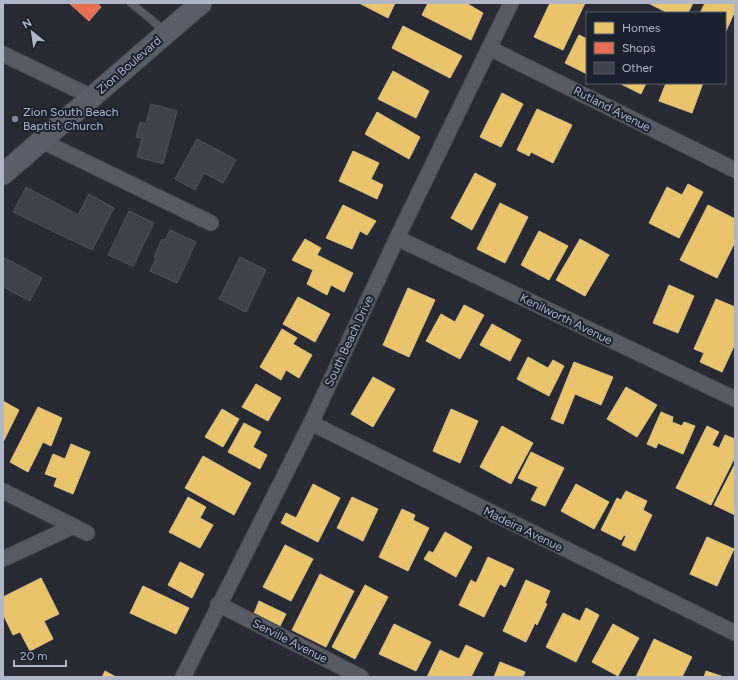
<svg xmlns="http://www.w3.org/2000/svg" width="738" height="680" viewBox="0 0 738 680" font-family="Figtree,sans-serif">
<rect width="100%" height="100%" fill="#282b34"/>
<!-- homes -->
<path fill="#e9c46a" stroke="#d8c086" d="M359,3H395L388,18Z
M428,3H466L483,13L471,40L422,15Z
M550,3H585L563,50L534,37Z
M648,3H693L688,13H668Z
M705,3H735V11L726,31L725,13H700Z
M403,26L462,56L450,78L392,48Z
M579,35L587,39V74L565,63Z
M393,71L429,91L416,118L378,99Z
M619,83H646L641,94Z
M666,83H703L692,113L659,101Z
M502,93L523,104L501,147L480,137Z
M537,109L572,125L553,163L531,152L529,156L517,150Z
M377,112L420,137L409,159L365,134Z
M353,151L379,163L371,179L383,185L377,199L339,181Z
M475,173L496,184L472,230L451,218Z
M688,184L703,192L679,238L649,223L667,187L682,195Z
M500,203L528,217L505,263L477,249Z
M343,205L376,221L367,235L360,231L352,249L326,238Z
M708,205L735,219V242L717,278L680,260Z
M539,231L568,246L549,280L521,265Z
M305,239L321,248L317,255L353,273L344,292L331,285L327,295L307,284L313,270L292,260Z
M580,239L609,255L585,296L556,280Z
M669,285L694,296L678,333L653,323Z
M408,288L435,300L409,357L383,345Z
M298,297L330,314L315,342L283,324Z
M716,299L735,307V344L722,372L700,362L704,353L694,349Z
M464,305L484,315L460,359L426,341L441,314L455,322Z
M492,324L521,340L510,361L480,345Z
M282,329L297,338L293,344L312,355L299,378L286,370L281,380L260,367Z
M528,357L548,368L553,360L564,366L549,396L517,379Z
M574,362L613,377L601,405L575,394L563,424L551,419Z
M373,377L395,389L373,427L351,414Z
M256,384L281,398L268,421L242,407Z
M626,387L657,405L637,437L607,419Z
M3,401L19,410L3,442Z
M38,407L62,418L51,446L43,442L28,472L10,462Z
M222,409L239,419L223,447L205,437Z
M451,409L478,421L460,463L433,451Z
M661,412L673,417L672,422L682,426L684,422L695,426L683,454L658,443L656,448L647,444Z
M244,423L261,432L253,447L267,455L260,469L228,452Z
M502,426L533,443L511,484L480,467Z
M707,426L719,432L712,445L719,448L725,435L735,439V457L711,505L676,488Z
M71,444L90,452L73,494L54,486L57,478L45,474L53,454L65,459Z
M531,452L564,468L545,506L531,500L538,487L518,478Z
M203,456L251,483L234,515L185,488Z
M735,464V515L714,505Z
M313,484L340,498L318,542L281,523L286,513L296,518Z
M576,484L609,502L594,529L561,511Z
M626,491L647,501L643,510L652,515L635,551L622,545L626,536L624,535L621,540L601,530L617,498L621,500Z
M188,497L206,507L200,518L213,525L200,548L169,532Z
M352,497L378,509L363,541L337,528Z
M402,509L415,515L413,520L429,528L408,571L379,557Z
M445,532L472,547L456,577L424,559L429,551L433,553Z
M707,537L734,549L717,586L690,574Z
M285,545L313,559L291,601L263,587Z
M488,557L514,569L505,587L500,584L484,617L459,605L471,580L476,583Z
M180,562L204,574L192,598L168,585Z
M320,574L354,591L326,647L292,630Z
M41,578L59,614L44,621L53,639L30,651L20,632L13,635L3,614V597Z
M526,580L550,591L545,603L547,604L537,625L535,623L526,642L503,631Z
M365,585L388,597L355,659L332,647Z
M143,586L189,608L176,634L130,613Z
M259,601L286,614L279,628L253,616Z
M586,608L599,615L576,662L546,647L563,613L580,621Z
M394,624L431,642L416,671L379,654Z
M613,624L639,638L618,676L592,662Z
M654,639L692,657L682,677H636Z
M466,645L483,653L471,677H427L440,650L459,659Z
M500,662L525,672L523,677H494Z
M105,671L116,677H102Z
M706,671L724,677H704Z"/>
<!-- shops -->
<path fill="#e76f51" stroke="#d68474" d="M69,3H97L101,7L89,21Z"/>
<!-- building -->
<path fill="#3f424a" stroke="#4f535c" d="M151,104L177,111L163,164L137,157L142,138L136,137L140,122L146,124Z
M197,139L236,160L223,183L204,173L195,190L175,179Z
M26,187L78,215L89,194L114,208L92,250L13,212Z
M129,211L154,223L133,266L108,255Z
M170,230L196,242L177,283L150,271L156,258L154,257L162,239L165,240Z
M3,257L42,278L30,301L3,287Z
M240,257L266,270L246,312L219,299Z"/>
<g fill="none" stroke-linecap="round" stroke-linejoin="round">
<defs>
<path id="lane" d="M131,3L165,31"/>
<path id="street" d="M489,48L735,170
M3,54L92,97
M42,141L211,223
M397,238L735,399
M311,423L735,633
M3,491L87,533
M3,559L74,526
M218,604L361,677
M183,677L311,423L397,238L511,3"/>
<path id="secondary" d="M3,174L201,3"/>
</defs>
<!-- lane casing -->
<use href="#lane" stroke="#44464d" stroke-width="9"/>
<!-- street casing -->
<use href="#street" stroke="#44464d" stroke-width="17"/>
<!-- secondary casing -->
<use href="#secondary" stroke="#44464d" stroke-width="23"/>
<!-- lane -->
<use href="#lane" stroke="#575a62" stroke-width="7"/>
<!-- street -->
<use href="#street" stroke="#575a62" stroke-width="15"/>
<!-- secondary -->
<use href="#secondary" stroke="#5a5e68" stroke-width="21"/>
</g>
<!-- markers -->
<circle fill="#808593" stroke="#1b212f" stroke-width="1.5" cx="15" cy="119" r="4"/>
<g text-anchor="middle" dominant-baseline="central" stroke-width="4" stroke-linejoin="round" paint-order="stroke">
<!-- street labels -->
<g font-size="12" fill="#b0b6c6" stroke="#1b212f">
<text transform="translate(129 65) rotate(-41)">Zion Boulevard</text>
<text transform="translate(612 109) rotate(27)">Rutland Avenue</text>
<text transform="translate(566 319) rotate(26)">Kenilworth Avenue</text>
<text transform="translate(349 341) rotate(-65)">South Beach Drive</text>
<text transform="translate(523 529) rotate(26)">Madeira Avenue</text>
<text transform="translate(290 641) rotate(27)">Serville Avenue</text>
</g>
<!-- poi labels -->
<g font-size="12" fill="#b0b6c6" stroke="#1b212f" text-anchor="start">
<text x="23" y="112">Zion South Beach<tspan x="23" dy="14">Baptist Church</tspan></text>
</g>
</g>
<!-- border -->
<rect width="738" height="680" fill="none" stroke="#b0b6c6" stroke-width="8"/>
<!-- legend -->
<rect x="586" y="12" width="140" height="72" fill="#1b212f" stroke="#575d6b"/>
<rect x="594" y="22" width="20" height="12" fill="#e9c46a" stroke="#575d6b"/>
<text x="622" y="32" font-size="12" fill="#b0b6c6">Homes</text>
<rect x="594" y="42" width="20" height="12" fill="#e76f51" stroke="#575d6b"/>
<text x="622" y="52" font-size="12" fill="#b0b6c6">Shops</text>
<rect x="594" y="62" width="20" height="12" fill="#3f424a" stroke="#575d6b"/>
<text x="622" y="72" font-size="12" fill="#b0b6c6">Other</text>
<!-- north arrow -->
<g transform="translate(32 32) rotate(330)" stroke="#1b212f" stroke-width="3" paint-order="stroke">
<path d="M0-3L7 15L0 10L-7 15Z" fill="#b0b6c6"/>
<text y="-6" font-size="11" font-weight="bold" text-anchor="middle" fill="#b0b6c6">N</text>
</g>
<!-- scale -->
<path d="M14 660v6h52v-6" fill="none" stroke="#b0b6c6" stroke-width="2"/>
<text x="20" y="660" font-size="12" fill="#b0b6c6" stroke="#1b212f" stroke-width="3" paint-order="stroke">20 m</text>
</svg>
